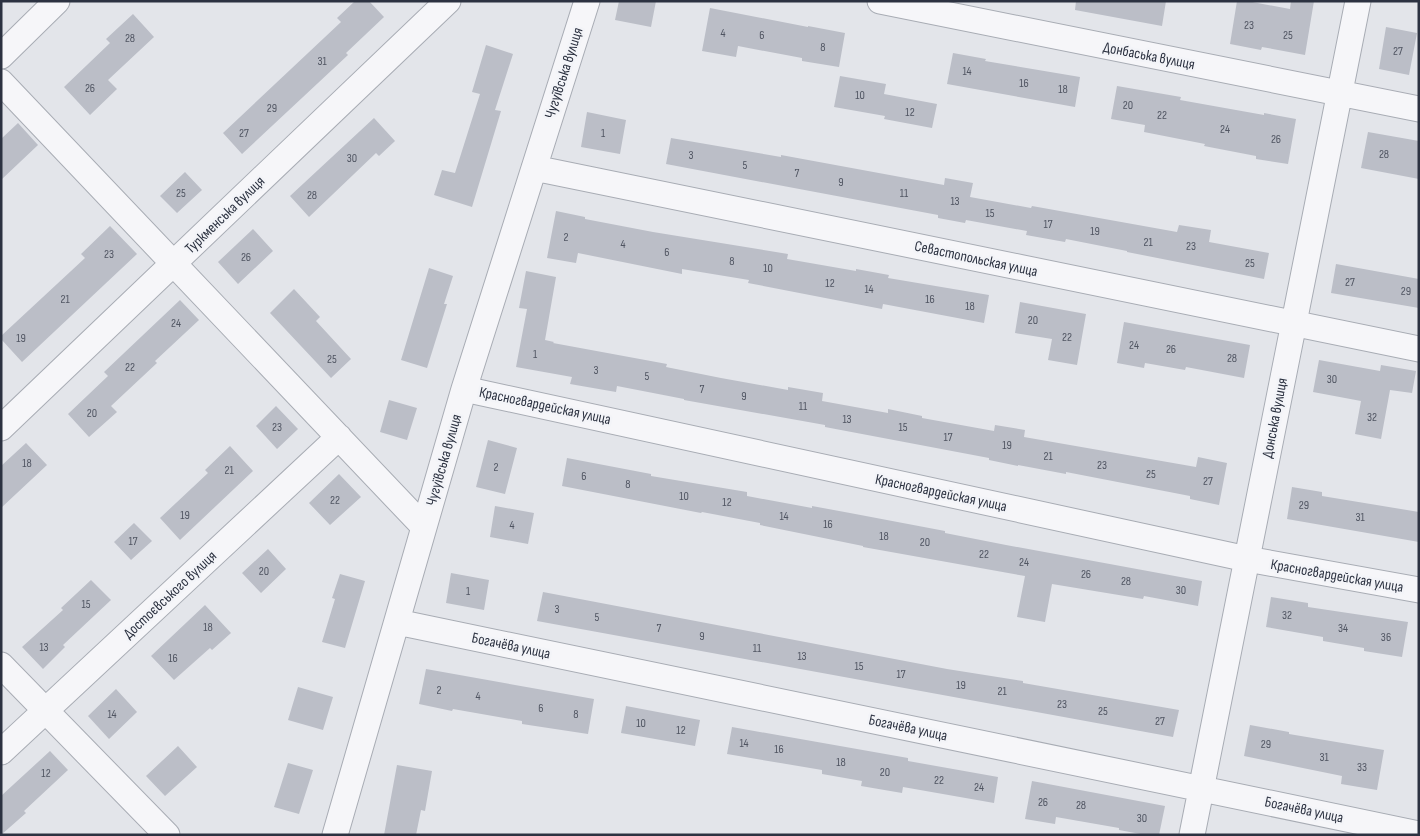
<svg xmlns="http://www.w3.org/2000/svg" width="1420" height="836" viewBox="0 0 1420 836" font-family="'Sofia Sans Condensed',sans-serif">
<rect width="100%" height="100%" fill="#e3e5ea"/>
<!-- building -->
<path fill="#bbbec7" d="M355,1H369L384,17L346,53L348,55L242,154L223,133L341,22L337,18Z
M619,1H656L651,27L615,20Z
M1076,1H1166L1162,26L1075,10Z
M1237,1H1247L1290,9L1291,1H1314L1305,55L1262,47L1261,50L1230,44Z
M710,8L808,27V26L845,33L839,67L802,61V58L738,46L736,57L702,51Z
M133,14L154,37L108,80L117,89L90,115L64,87L110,43L106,39Z
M1386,27L1417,33L1409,75L1379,69Z
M486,45L513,54L495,110L501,111L472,207L434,195L442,170L455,173L480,94L472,92Z
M953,53L986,59L985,61L1080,77L1075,107L947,84Z
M840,76L886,84L884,94L937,104L932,128L884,119L885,116L834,107Z
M1117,86L1181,97L1180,100L1264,115V113L1296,119L1288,164L1256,159V156L1204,146L1205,144L1144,132L1145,125L1111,119Z
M587,112L626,120L620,154L581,147Z
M374,118L395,141L379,156L376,153L309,217L290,196Z
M18,123L38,145L1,180V139Z
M1368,132L1419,141V179L1361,168Z
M671,138L781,157V155L944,185L945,178L973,183L970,197L1031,208L1032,206L1177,232L1179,225L1211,230L1209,242L1269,253L1264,279L1127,252V251L1066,239L1065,242L1026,235L1027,231L966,220L965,223L938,218V215L666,164Z
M185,172L202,190L177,213L160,196Z
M556,211L585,217V219L653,232L788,254L787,259L856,271V269L889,275L888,278L989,295L984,323L883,304L882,309L748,283L749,280L682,269V274L578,253L576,263L547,258Z
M110,226L137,254L22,362L1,339V336L85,258L81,254Z
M253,229L273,251L238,284L218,262Z
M1336,264L1419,279V308L1331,293Z
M429,268L453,276L444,304H447L427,368L401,360Z
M526,271L556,277L545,340L554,342L553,343L667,364L666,367L721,378L788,390V387L823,393L822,401L888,413V409L922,416V418L994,431L995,425L1025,430L1024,437L1196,467L1198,457L1227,463L1219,505L1190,499V496L1066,472V474L1018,465V466L989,460V458L825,427V425L684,400V399L617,386L616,392L570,384L572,377L516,367L527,309L519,308Z
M294,289L320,317L316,321L351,359L331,378L270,313Z
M180,300L199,320L155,361L157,363L111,406L117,412L89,437L68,414L108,376L104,372Z
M1020,302L1086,314L1077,365L1048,360L1052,339L1015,333Z
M1124,322L1250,345L1244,378L1186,367L1185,370L1145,363L1144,368L1117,363Z
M1319,360L1380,371L1381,365L1416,371L1412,393L1390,390L1381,439L1355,434L1361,401L1313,392Z
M389,400L417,408L407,440L380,432Z
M276,406L298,429L277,449L256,426Z
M488,440L517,448L505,494L476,487Z
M26,443L47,465L1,508V466Z
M230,446L253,471L180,540L160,518L208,473L205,470Z
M567,458L651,474V476L747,492V496L812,508V506L850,513L945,531V533L1006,545L1202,581L1198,606L1144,596L1143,599L1052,584L1045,622L1017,617L1025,576L863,547V546L760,525V523L702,512L701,513L562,486Z
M339,474L361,497L330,525L309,503Z
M1292,487L1322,492V496L1419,512V542L1287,519Z
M495,506L534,513L528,544L490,537Z
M134,523L152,541L131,560L114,542Z
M268,549L286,569L261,593L242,573Z
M451,573L489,580L484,610L446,603Z
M340,574L365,581L345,648L322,642L335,599L332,598Z
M91,580L111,600L63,645L65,647L43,669L22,647L63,610L61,608Z
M543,592L947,669L1023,681V683L1179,710L1173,737L537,621Z
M1271,597L1308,603V607L1408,622L1402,657L1364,651V648L1323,641V637L1266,627Z
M205,605L231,633L212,650L210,648L174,680L151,656Z
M426,669L594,699L588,734L522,724V721L453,709L452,711L419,704Z
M298,687L333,697L323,730L288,720Z
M116,689L137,712L109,739L88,716Z
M626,706L700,720L695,746L621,733Z
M1250,725L1289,732V734L1384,750L1377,790L1341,784L1342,776L1244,756Z
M732,727L908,758V761L998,777L994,803L903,787L902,793L861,786L862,781L822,774V770L727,754Z
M178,746L197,767L165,796L146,776Z
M50,751L68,770L24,811L26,813L1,835V796Z
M288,763L313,770L299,814L274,807Z
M397,765L432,771L425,811L421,810L416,835H384Z
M1032,781L1165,806L1159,835H1146L1119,830V828L1056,817L1055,824L1025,819Z"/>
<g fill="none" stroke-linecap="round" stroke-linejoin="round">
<defs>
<path id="street" d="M880,1L1419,109
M1,56L57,1
M1,82L424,527
M534,168L1419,349
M464,389L1247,559L1419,590
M1,428L448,1
M397,622L1419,834
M1,665L167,835
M1,752L339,437
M335,835L464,389L587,1
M1192,835L1358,1"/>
</defs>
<!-- street casing -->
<use href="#street" stroke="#a8acb4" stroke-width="27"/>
<!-- street -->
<use href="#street" stroke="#f6f6f9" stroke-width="25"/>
</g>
<g text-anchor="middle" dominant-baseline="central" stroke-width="5" stroke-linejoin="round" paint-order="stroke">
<!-- number labels -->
<g font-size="12" fill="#505562">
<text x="1249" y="25">23</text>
<text x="723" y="33">4</text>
<text x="762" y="35">6</text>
<text x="1288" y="35">25</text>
<text x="130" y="38">28</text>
<text x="823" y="47">8</text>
<text x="1398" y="51">27</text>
<text x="322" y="61">31</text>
<text x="967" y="71">14</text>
<text x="1024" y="83">16</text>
<text x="90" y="88">26</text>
<text x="1063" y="89">18</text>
<text x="860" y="95">10</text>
<text x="1128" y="105">20</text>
<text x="272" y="108">29</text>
<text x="910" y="112">12</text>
<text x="1162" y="115">22</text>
<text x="1225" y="129">24</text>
<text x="244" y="133">27</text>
<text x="603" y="133">1</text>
<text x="1276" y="139">26</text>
<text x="1384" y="154">28</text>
<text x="691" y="155">3</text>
<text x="352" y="158">30</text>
<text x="745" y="165">5</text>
<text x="797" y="173">7</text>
<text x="841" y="182">9</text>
<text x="181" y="193">25</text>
<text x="904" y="193">11</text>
<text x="312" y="195">28</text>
<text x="955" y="201">13</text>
<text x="990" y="213">15</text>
<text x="1048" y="224">17</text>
<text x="1095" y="231">19</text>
<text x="566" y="237">2</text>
<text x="1148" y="242">21</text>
<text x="623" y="244">4</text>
<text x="1191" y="246">23</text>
<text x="667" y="252">6</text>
<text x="109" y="254">23</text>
<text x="246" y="257">26</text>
<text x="732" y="261">8</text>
<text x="1250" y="263">25</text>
<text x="768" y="268">10</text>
<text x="1350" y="282">27</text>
<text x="830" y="283">12</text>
<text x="869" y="289">14</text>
<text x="1406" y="291">29</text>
<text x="65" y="299">21</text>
<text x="930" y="299">16</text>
<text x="970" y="306">18</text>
<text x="1033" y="320">20</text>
<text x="176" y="323">24</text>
<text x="1067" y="337">22</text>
<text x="21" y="338">19</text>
<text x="1134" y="345">24</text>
<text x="1171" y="349">26</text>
<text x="535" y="354">1</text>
<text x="1232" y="358">28</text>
<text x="332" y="359">25</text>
<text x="130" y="367">22</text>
<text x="596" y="370">3</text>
<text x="647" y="376">5</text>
<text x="1332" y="379">30</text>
<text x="702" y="389">7</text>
<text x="744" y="396">9</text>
<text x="803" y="406">11</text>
<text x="92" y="413">20</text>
<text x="1372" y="417">32</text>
<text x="847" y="419">13</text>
<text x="277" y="427">23</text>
<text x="903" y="427">15</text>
<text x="948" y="437">17</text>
<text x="1007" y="445">19</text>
<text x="1048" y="456">21</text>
<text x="27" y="463">18</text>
<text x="1102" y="465">23</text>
<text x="496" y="467">2</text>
<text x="229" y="470">21</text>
<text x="1151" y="474">25</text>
<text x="584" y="476">6</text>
<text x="1208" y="481">27</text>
<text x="628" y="484">8</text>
<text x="684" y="496">10</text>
<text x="335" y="500">22</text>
<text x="727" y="502">12</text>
<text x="1304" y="505">29</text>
<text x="185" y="515">19</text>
<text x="784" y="516">14</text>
<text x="1360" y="517">31</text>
<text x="828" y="524">16</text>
<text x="512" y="525">4</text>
<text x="884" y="536">18</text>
<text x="133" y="541">17</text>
<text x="925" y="542">20</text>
<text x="984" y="554">22</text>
<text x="1024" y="562">24</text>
<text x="264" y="571">20</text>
<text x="1086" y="574">26</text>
<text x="1126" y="581">28</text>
<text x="1181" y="590">30</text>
<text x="468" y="591">1</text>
<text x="86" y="604">15</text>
<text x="557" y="609">3</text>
<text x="1287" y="615">32</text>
<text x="597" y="617">5</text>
<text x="208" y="627">18</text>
<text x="659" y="628">7</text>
<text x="1343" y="628">34</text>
<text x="702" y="636">9</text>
<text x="1386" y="637">36</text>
<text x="44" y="647">13</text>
<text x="757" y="648">11</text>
<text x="802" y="656">13</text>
<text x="173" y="658">16</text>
<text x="859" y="666">15</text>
<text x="901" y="674">17</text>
<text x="961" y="685">19</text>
<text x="439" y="690">2</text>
<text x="1002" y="691">21</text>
<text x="478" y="696">4</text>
<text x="1062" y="704">23</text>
<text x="541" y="708">6</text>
<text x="1103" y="711">25</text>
<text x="112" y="714">14</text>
<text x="576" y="714">8</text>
<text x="1160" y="721">27</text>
<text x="641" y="723">10</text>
<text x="681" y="730">12</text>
<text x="744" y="743">14</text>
<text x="1266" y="744">29</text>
<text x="779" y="749">16</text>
<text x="1324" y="757">31</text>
<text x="841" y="762">18</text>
<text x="1362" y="767">33</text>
<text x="885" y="772">20</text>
<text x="46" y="773">12</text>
<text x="939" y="780">22</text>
<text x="979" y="787">24</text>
<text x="1043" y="802">26</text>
<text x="1081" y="805">28</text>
<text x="1142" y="818">30</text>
</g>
<!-- street labels -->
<g font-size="15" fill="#2c3241" stroke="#f3f4f8">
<text transform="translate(1149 56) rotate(11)">Донбаська вулиця</text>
<text transform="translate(564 73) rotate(-72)">Чугуївська вулиця</text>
<text transform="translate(225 215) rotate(-44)">Туркменська вулиця</text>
<text transform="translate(976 259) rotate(12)">Севастопольская улица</text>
<text transform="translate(545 406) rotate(12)">Красногвардейская улица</text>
<text transform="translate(1275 418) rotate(-79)">Донська вулиця</text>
<text transform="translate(444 460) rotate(-74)">Чугуївська вулиця</text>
<text transform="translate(941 493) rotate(12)">Красногвардейская улица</text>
<text transform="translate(1337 576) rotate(10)">Красногвардейская улица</text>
<text transform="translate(170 595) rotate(-43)">Достоєвського вулиця</text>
<text transform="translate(511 646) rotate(12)">Богачёва улица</text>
<text transform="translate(908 728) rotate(12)">Богачёва улица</text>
<text transform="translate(1304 810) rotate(12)">Богачёва улица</text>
</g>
</g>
<!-- border -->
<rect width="1420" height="836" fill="none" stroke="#2c3241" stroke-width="5"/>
</svg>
